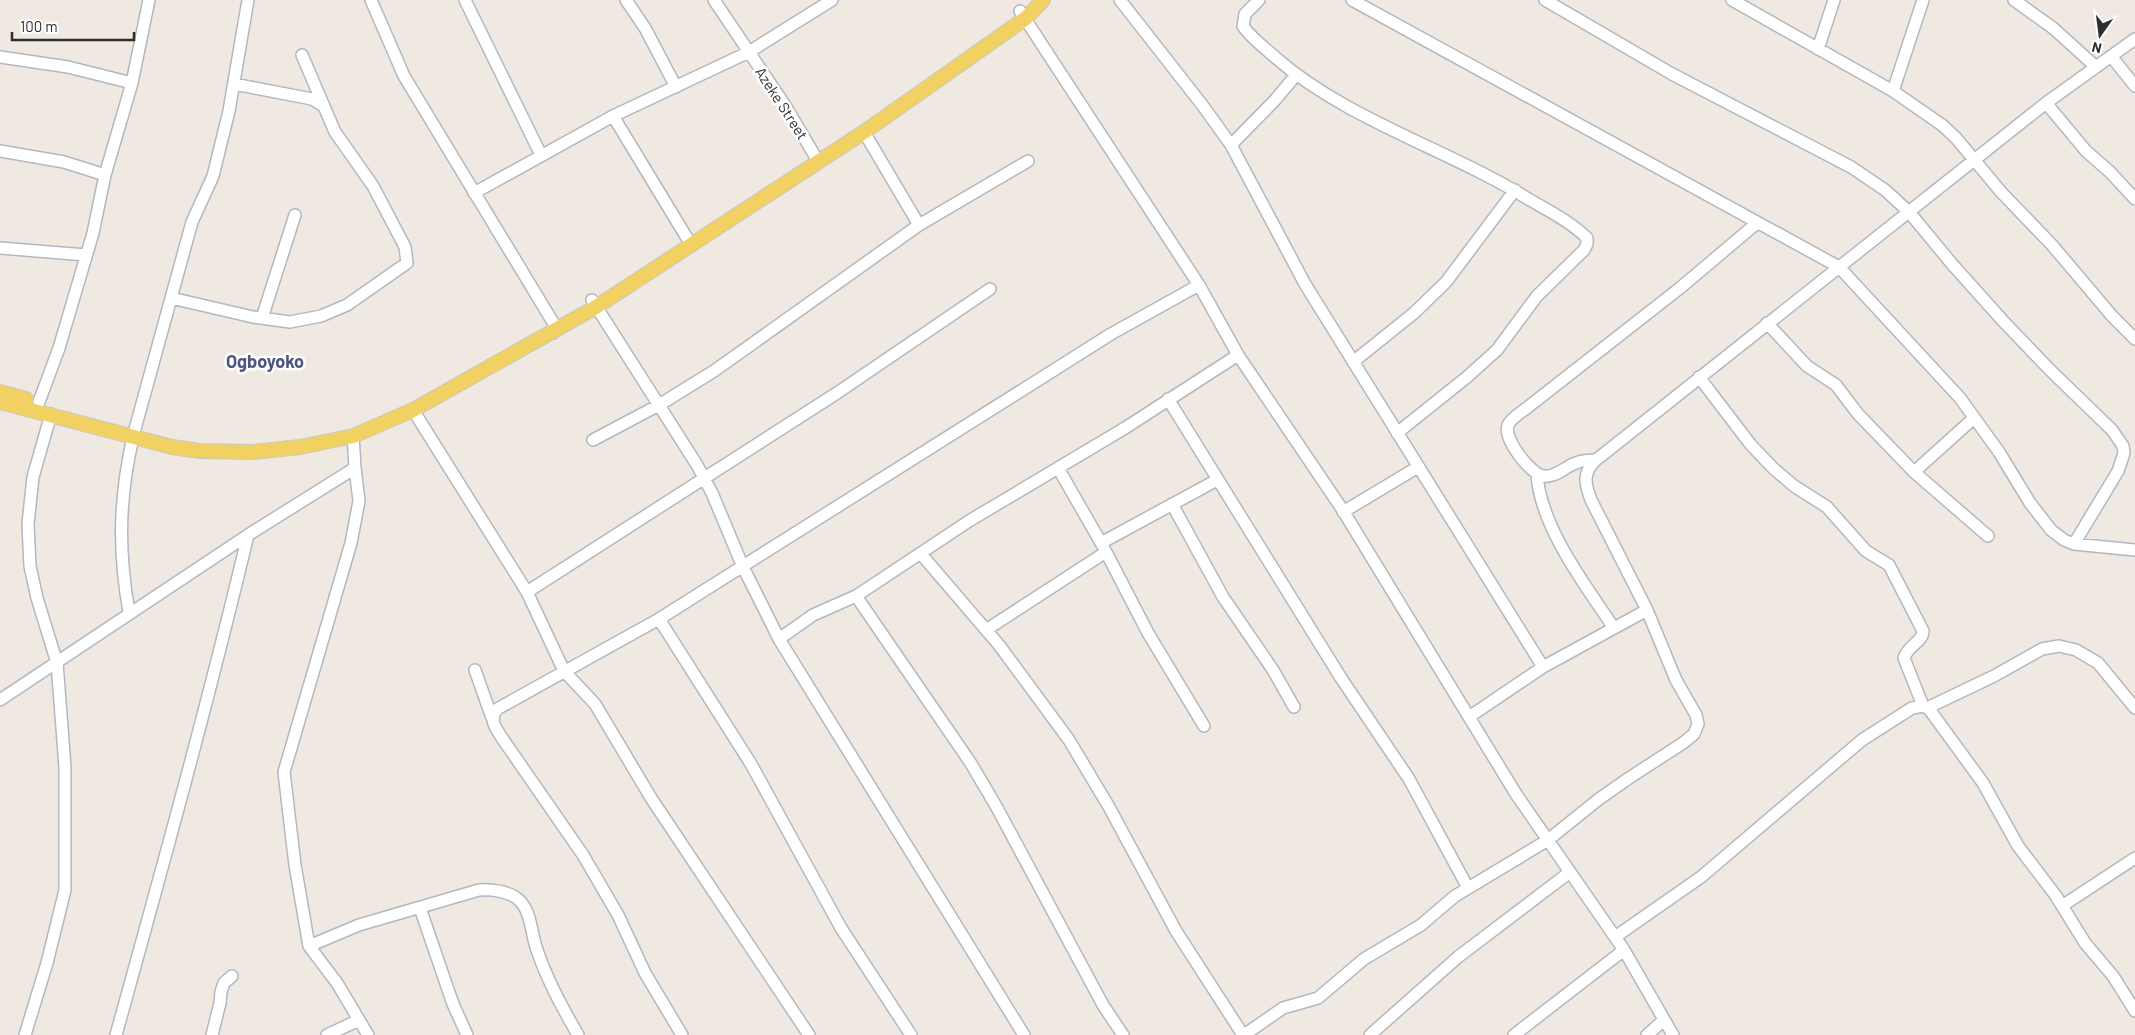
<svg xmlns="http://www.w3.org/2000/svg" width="2135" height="1035" viewBox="0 0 2135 1035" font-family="Barlow,sans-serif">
<rect width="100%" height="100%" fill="#efe9e1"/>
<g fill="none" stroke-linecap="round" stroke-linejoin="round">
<defs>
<path id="minor" d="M371,0L404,76L554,324L553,333
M465,0L541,155
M626,0L645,28L676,87
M714,0L786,107L815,156
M1120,0L1203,106L1231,145L1305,284L1543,667
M1259,0L1245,14L1243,26C1251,38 1265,48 1276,58C1347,120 1450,150 1530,200C1549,211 1571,222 1587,238V244L1584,250L1537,296L1497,350L1467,377L1397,433
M1352,0L1839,267L1960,398L1999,452L2030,503L2051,530L2064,540L2074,544L2135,550
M1545,0L1672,74L1851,167L1885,190L1909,212L1952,264L2003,321L2050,370L2112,430L2123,446L2124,453L2118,471L2074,544
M1732,0L1893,91L1942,125L1956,138L2001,192L2052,245L2112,316L2135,339
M2014,0L2053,28L2096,67
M1020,11L1199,285L1238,355L1342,509L1516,794L1624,950L1673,1035
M1818,49L1834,0
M2111,56L2135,86
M0,57L68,67L132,83
M234,84L312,99L322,105
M1893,91L1923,0
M2046,103L2086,151L2110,172L2135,199
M613,116L687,238
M864,132L919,225
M1231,145L1275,100L1296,75
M0,151L64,162L105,175
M474,193L613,116L749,52L832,0
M0,248L86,255
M171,298L253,317L290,322L321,316L347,305L407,263L405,247L373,186L335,132L302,55
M592,300L697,465L712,493L743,567L779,639L1024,1035
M262,318L295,215
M1767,323L1807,366L1836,385L1858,414L1914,472L1988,536
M1353,362L1414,313L1446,282L1515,190
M1699,377L1751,445L1774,469L1794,486L1827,507L1866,551L1889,565L1923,631C1923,642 1908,645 1904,658L1923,706
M1168,399L1341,678L1409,779L1468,888
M39,402L59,348L93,233L105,175L132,83L149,0
M413,410L527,592L564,671L595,704L651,798L809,1035
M135,429L192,222L213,176L229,111L248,0
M353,436L355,468L359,501L351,543L284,772L295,865L309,946L337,983L368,1035
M593,440L659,405L714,371L919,225L1028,161
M1596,460C1589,460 1582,460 1576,463C1566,466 1555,478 1544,476C1531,475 1503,439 1508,425C1511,418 1522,412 1528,407L1680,288L1757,223
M1058,468L1104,548
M1914,472L1974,418
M1537,474C1540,526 1585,585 1614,628
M1172,504L1223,597L1273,670L1294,707
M1343,512L1418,467
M1101,543L1217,480
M921,554L999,645L1069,740L1109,807L1176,931L1243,1035
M527,592L837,393L990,289
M856,596L970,762L996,806L1103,1005L1123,1035
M129,612C118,550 119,499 133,437
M659,619L751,764L841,928L911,1035
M986,630L1106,552L1148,633L1204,726
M779,639L813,615L856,596L969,521L1125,428L1238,355
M475,670L492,718
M0,700L248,535L355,468
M1927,708L1994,676L2042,649L2059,646L2076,650L2098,663L2135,708
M1469,717L1543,667L1647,610
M2062,906L2135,858
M420,908L453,1004L467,1035
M1615,937L1701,877L1862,740L1912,708L1923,706L1929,709L1983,783L2018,846L2056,896L2085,943L2113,976L2135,1011
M309,946L359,925L479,890C491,889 509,891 519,900C531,911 531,932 536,947C546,978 562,1007 578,1035
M25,1035L47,963L65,890V767L57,663L37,598L30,566L28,524L33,477L51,414
M116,1035C162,869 208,703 248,535
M212,1035L220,1003L221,992L224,983L232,976
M327,1035L359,1020
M682,1035L645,973L618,915L583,855L502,738C495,727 489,720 497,709L659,619L1111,334L1199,285
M1244,1035L1283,1008L1318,998L1364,959L1421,925L1455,896L1548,840L1599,799L1629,778L1683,743L1694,734L1698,724L1696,715L1676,680L1647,610L1591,500C1585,484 1582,473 1596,460L2046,103L2135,39
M1370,1035L1458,957L1570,872
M1514,1035L1624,950
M1647,1035L1664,1020"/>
<path id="major" d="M0,392L26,399
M0,402L172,447L200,451L253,452L300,447L353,436L413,410L596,307L864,132L1026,18L1043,0"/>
</defs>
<!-- minor casing -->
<use href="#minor" stroke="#b4b7c1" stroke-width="14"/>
<!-- major casing -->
<use href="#major" stroke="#c9c9c9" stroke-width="16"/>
<!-- minor -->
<use href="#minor" stroke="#fff" stroke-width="11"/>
<!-- major -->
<use href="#major" stroke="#f2d163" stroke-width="14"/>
</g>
<g text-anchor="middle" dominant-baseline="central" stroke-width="5" stroke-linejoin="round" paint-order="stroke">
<!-- street labels -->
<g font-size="15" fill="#2e2e2e" stroke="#fff">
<text transform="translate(782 103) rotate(57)">Azeke Street</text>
</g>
<!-- quarter labels -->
<g font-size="18" font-weight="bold" fill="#4d5680" stroke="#fff">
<text x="265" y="361">Ogboyoko</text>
</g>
</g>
<!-- north arrow -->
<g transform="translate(2100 35) rotate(194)" stroke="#ffffff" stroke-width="4" paint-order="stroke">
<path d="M0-4L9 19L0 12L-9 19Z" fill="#2e2e2e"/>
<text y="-8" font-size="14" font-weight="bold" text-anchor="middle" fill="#2e2e2e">N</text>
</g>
<!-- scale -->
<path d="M12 32v8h122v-8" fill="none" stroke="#2e2e2e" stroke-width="2.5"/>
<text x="20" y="32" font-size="15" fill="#2e2e2e" stroke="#ffffff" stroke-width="4" paint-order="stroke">100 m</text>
</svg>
